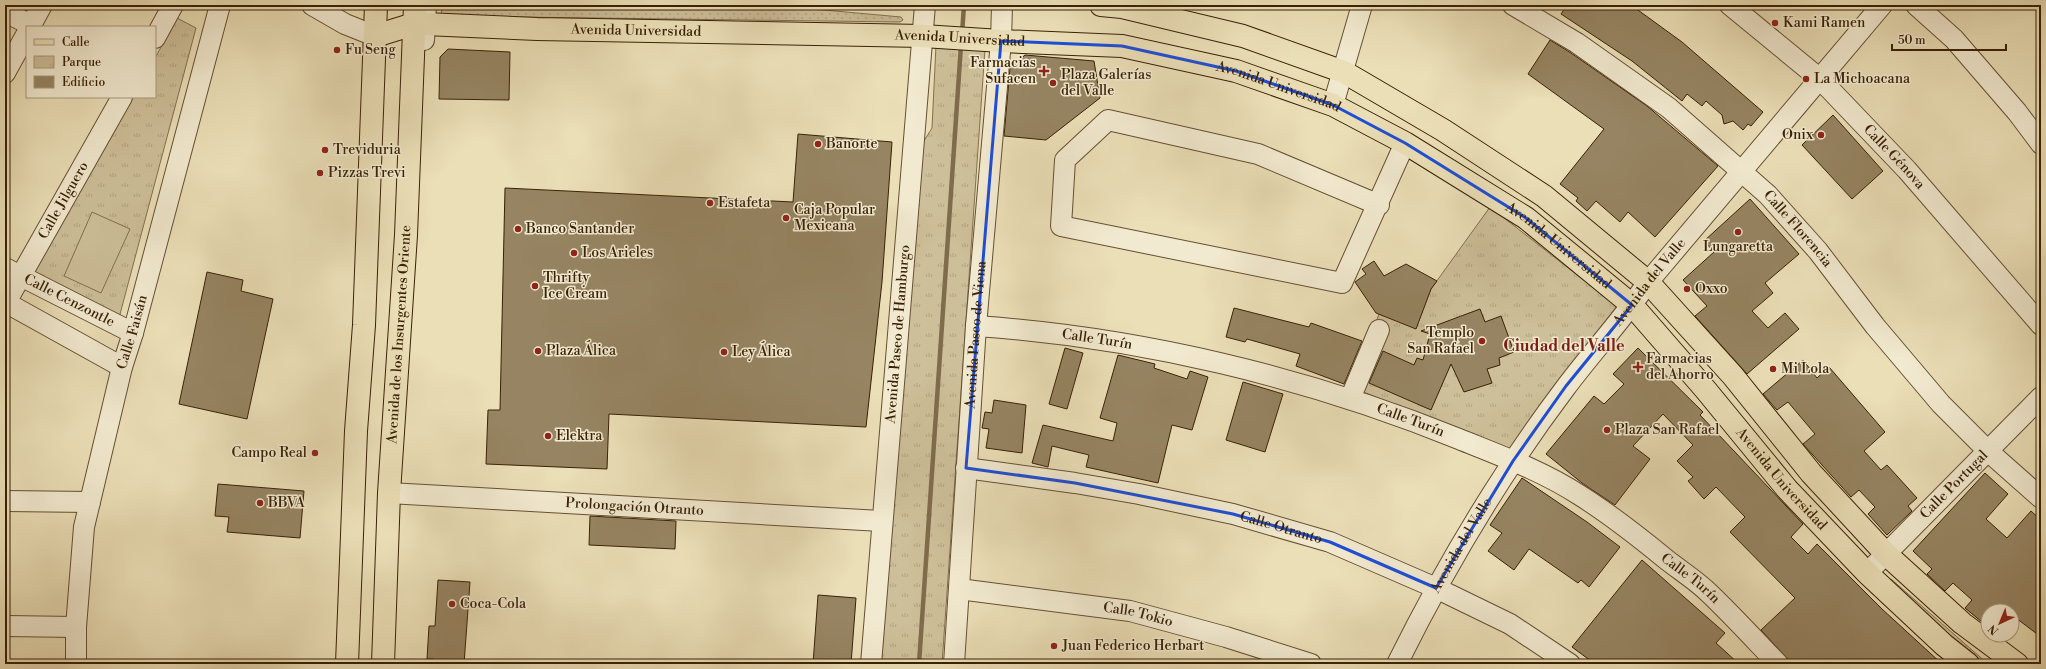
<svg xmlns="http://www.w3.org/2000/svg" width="2046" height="669" viewBox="0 0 2046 669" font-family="'Libre Bodoni',serif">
<defs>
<pattern id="grass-dots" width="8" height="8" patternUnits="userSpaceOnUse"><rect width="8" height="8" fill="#cdbf99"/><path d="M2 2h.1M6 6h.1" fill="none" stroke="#b1a482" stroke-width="1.8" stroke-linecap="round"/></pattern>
<pattern id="park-tufts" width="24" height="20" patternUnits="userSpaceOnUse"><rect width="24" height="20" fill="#cdbf99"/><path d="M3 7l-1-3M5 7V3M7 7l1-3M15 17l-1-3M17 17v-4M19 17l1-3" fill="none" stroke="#b1a482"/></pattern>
</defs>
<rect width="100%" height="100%" fill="#ebdfb7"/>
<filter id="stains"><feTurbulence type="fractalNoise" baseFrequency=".005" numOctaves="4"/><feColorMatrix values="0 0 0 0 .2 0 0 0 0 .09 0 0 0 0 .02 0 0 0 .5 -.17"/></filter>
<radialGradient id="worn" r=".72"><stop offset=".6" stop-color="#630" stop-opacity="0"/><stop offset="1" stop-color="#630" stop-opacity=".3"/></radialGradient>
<!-- grass -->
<path fill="url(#grass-dots)" stroke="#837050" d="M442,5H769L901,17L903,20L900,22L441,16Z
M1891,579L1988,664H1983L1976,659L1889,583Z"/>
<!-- park -->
<path fill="url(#park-tufts)" stroke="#837050" d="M177,18L196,28L119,318L33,273L133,97H155V58Z
M936,45L985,49L942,664H879L917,152L932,128Z
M1490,207L1617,306L1507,453L1352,387L1379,314L1416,328L1431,289Z"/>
<!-- garden -->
<path fill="#cdbf99" stroke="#837050" d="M92,212L130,229L101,293L64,276Z"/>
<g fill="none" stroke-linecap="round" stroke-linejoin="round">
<!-- stream -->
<path stroke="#7f6c4c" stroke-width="4.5" d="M962,34L964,5
M919,664L961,45"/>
</g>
<!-- building -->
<path fill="#968462" stroke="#392106" d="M1567,5H1631L1682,42L1763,112L1751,126L1748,124L1743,130L1733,121L1724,124L1722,115L1706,101L1702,106L1687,94L1682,101L1632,61L1561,14Z
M1550,40L1571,53L1647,106L1718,166L1655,237L1628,212L1620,222L1596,201L1587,211L1576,201L1578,198L1560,184L1604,129L1528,74Z
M448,49L510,52L509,100L439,99L440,57Z
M1025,55L1094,61L1100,98L1046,140L1004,136L1010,68Z
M1833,115L1883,171L1852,199L1802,145Z
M798,134L892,142L882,282L866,427L609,414L607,469L486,464L488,410H500L505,188L793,202Z
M1750,199L1799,254L1765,283L1773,293L1752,311L1768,328L1785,313L1799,329L1747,374L1695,316L1707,306L1683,280L1714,252L1704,241Z
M1374,261L1384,276L1406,264L1437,281L1431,289L1416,329L1376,313L1355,282L1366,274L1362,269Z
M207,272L243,280L241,291L273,299L247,419L179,404Z
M1234,308L1309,327L1311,323L1362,341L1344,384L1296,366L1300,354L1247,339L1245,342L1226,337Z
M1480,309L1485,322L1501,316L1514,352L1499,358L1500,365L1487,369L1492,383L1464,392L1451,364L1431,410L1369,383L1383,351L1414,365L1417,358L1423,360L1430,334L1421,331Z
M1065,348L1083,353L1067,409L1049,404Z
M1638,348L1703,412L1700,415L1803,524L1791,537L1808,554L1817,544L1882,609L1942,664H1792L1761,630L1795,598L1730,532L1745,517L1716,487L1704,499L1688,481L1693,477L1677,461L1693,445L1663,414L1633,446L1650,459L1615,505L1582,483L1546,454L1594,396L1604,404L1624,384L1613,374Z
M1118,355L1155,364L1154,368L1187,379L1190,371L1208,377L1192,430L1172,425L1158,483L1086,467L1089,455L1052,446L1048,467L1032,463L1043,425L1113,441L1117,423L1100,418Z
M1803,360L1817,378L1829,367L1885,432L1864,451L1881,470L1887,465L1917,498L1908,506L1912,511L1887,535L1868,514L1875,507L1859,490L1851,497L1803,444L1815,434L1788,402L1777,410L1763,394Z
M1243,382L1283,394L1265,452L1226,440Z
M994,400L1026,405L1022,453L986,448L989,429L982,428L985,412L992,413Z
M1985,473L2008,494L1986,519L2007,538L2031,511L2041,520V637L2012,615V611H1988V627L1965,608L1972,600L1953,583L1945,591L1927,574L1932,569L1913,551Z
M1522,478L1587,522L1620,547L1589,587L1581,580L1578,583L1529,549L1514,570L1488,551L1502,533L1490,525Z
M218,484L304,491L300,538L227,532L229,517L215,516Z
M590,516L676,521L675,549L589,545Z
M1642,560L1725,633L1716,643L1739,664H1595L1572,647Z
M438,580L470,582L464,664H432L433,659H427L429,626H435Z
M818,595L856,598L851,664H813Z"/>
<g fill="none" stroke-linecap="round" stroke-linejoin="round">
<defs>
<g id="minor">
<path d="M312,5L345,24L375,36"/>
<path id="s1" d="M1513,5L1577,43L1669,108L1768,195L1818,251L1875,326L1941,404L1989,452L2041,498"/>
<path id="s2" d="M1730,5L1820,79L1907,170L2041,325"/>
<path d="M1916,5L1954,39L2017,112L2041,144"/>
<path d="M5,12L31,25"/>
<path d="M30,27L42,5"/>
<path d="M155,38L173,5"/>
<path d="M424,40L426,5"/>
<path d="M5,73L27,33"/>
<path d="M1333,105L1362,5"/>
<path d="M1379,205L1258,154L1108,120L1065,160L1061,226L1342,283L1405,143"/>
<path id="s3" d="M5,268L133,333"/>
<path d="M5,302L122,367"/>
<path id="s4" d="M5,304L122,97"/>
<path id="s5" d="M976,326C1139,337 1307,377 1459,439C1501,456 1543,471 1581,496C1611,515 1639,537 1667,560C1681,571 1697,581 1709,593C1733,616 1755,640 1778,664"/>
<path d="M1350,399L1379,330"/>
<path id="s6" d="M966,468L1075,483L1139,494L1233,514L1330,542L1436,588L1510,624L1570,664"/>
<path id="s7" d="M389,493L881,521"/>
<path d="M5,501L90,502"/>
<path id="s8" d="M1867,573L2041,397"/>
<path id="s9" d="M959,589L1130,611L1226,637L1311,664"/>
<path d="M5,626L76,627"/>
<path id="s10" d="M76,664V627L84,527L122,367L133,333L220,5"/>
<path id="s11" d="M871,664L925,5"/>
<path id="s12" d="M954,664L976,326L1001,41L1002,5"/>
<path id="s13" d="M1397,664C1445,567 1501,473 1566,387C1593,351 1623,319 1648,282L1882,5"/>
</g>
<g id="major">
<path d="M1101,5L1122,7L1243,36L1344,72L1443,130L1544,196L1648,282L1733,376L1811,473L1886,554L1962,623L2017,664"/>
<path id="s14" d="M375,36L414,24H425L537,29L923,36L1001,41L1122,46L1236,71L1333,105L1405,143L1526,218L1632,305L1705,389L1787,489L1867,573L1944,645L1968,664"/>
</g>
<g id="highway">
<path d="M347,664L356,431L364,325L376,5"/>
<path id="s15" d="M383,664L389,493L406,235L415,5"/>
</g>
</defs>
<!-- minor casing -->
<use href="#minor" stroke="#665032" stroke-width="22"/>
<!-- major casing -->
<use href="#major" stroke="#392106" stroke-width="24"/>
<!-- highway casing -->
<use href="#highway" stroke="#392106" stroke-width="24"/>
<!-- minor -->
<use href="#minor" stroke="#f2ead0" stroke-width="20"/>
<!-- major -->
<use href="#major" stroke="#ebdfb7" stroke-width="22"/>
<!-- highway -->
<use href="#highway" stroke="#ebdfb7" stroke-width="22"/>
</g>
<!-- marked area -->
<path fill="none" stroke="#1d4ed8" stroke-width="3" stroke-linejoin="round" d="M1001,41L1122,46L1236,71L1333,105L1405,143L1526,218L1632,305L1566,386L1513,461L1436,588L1330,542L1233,514L1075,483L966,468Z"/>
<!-- markers -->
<g fill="#8f2418" stroke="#f2ead0" stroke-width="1.5">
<circle cx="1775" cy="23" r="4"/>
<circle cx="337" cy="50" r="4"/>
<path d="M1042 65h4v4h4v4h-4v4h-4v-4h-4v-4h4z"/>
<circle cx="1806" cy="79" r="4"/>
<circle cx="1053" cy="83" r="4"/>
<circle cx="1821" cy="135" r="4"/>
<circle cx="818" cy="144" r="4"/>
<circle cx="325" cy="150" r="4"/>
<circle cx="320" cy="173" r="4"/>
<circle cx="710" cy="203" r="4"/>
<circle cx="786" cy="218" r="4"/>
<circle cx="518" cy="229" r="4"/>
<circle cx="1738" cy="232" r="4"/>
<circle cx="574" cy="253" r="4"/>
<circle cx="535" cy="286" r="4"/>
<circle cx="1687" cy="289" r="4"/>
<circle cx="1482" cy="341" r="4"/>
<circle cx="538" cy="351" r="4"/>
<circle cx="724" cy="352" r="4"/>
<path d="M1636 361h4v4h4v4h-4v4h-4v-4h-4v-4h4z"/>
<circle cx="1773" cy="369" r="4"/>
<circle cx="1607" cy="430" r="4"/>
<circle cx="548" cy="436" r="4"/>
<circle cx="315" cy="453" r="4"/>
<circle cx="260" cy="503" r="4"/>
<circle cx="452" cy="604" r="4"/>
<circle cx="1054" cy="646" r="4"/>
</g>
<g text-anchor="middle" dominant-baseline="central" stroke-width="3" stroke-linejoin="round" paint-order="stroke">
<!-- poi labels -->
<g font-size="14" fill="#392106" stroke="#f2ead0" text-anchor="start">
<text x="1783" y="23">Kami Ramen</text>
<text x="345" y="50">Fu Seng</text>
<text x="1036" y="63" text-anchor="end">Farmacias<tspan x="1036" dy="16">Sufacen</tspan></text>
<text x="1061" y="75">Plaza Galerías<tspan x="1061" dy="16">del Valle</tspan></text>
<text x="1814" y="79">La Michoacana</text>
<text x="1813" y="135" text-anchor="end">Onix</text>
<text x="826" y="144">Banorte</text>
<text x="333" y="150">Treviduria</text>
<text x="328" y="173">Pizzas Trevi</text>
<text x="718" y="203">Estafeta</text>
<text x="794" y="210">Caja Popular<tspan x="794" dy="16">Mexicana</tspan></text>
<text x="526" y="229">Banco Santander</text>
<text x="1738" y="247" text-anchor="middle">Lungaretta</text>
<text x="582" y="253">Los Arieles</text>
<text x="543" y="278">Thrifty<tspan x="543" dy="16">Ice Cream</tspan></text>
<text x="1695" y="289">Oxxo</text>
<text x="1474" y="333" text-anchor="end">Templo<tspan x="1474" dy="16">San Rafael</tspan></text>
<text x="546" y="351">Plaza Álica</text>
<text x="732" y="352">Ley Álica</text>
<text x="1646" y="359">Farmacias<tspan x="1646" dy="16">del Ahorro</tspan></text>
<text x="1781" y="369">Mi Lola</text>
<text x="1615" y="430">Plaza San Rafael</text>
<text x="556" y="436">Elektra</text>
<text x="307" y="453" text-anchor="end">Campo Real</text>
<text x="268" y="503">BBVA</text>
<text x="460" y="604">Coca-Cola</text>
<text x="1062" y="646">Juan Federico Herbart</text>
</g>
<!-- street labels -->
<g font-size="14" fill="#392106" stroke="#f2ead0">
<text stroke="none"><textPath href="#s14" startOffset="263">Avenida Universidad</textPath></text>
<text stroke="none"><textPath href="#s14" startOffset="587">Avenida Universidad</textPath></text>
<text stroke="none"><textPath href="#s14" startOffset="911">Avenida Universidad</textPath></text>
<text stroke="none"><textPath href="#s2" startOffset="224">Calle Génova</textPath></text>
<text stroke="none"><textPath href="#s4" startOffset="119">Calle Jilguero</textPath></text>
<text stroke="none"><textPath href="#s1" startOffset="364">Calle Florencia</textPath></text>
<text stroke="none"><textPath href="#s14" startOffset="1235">Avenida Universidad</textPath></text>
<text stroke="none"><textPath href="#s13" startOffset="459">Avenida del Valle</textPath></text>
<text stroke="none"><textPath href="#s3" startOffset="72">Calle Cenzontle</textPath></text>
<text stroke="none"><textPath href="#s10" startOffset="338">Calle Faisán</textPath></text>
<text stroke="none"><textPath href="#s11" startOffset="331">Avenida Paseo de Hamburgo</textPath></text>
<text stroke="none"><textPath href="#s12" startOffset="330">Avenida Paseo de Viena</textPath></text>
<text stroke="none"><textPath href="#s15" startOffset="330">Avenida de los Insurgentes Oriente</textPath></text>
<text stroke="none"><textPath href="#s5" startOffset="122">Calle Turín</textPath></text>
<text stroke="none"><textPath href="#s5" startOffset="446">Calle Turín</textPath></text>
<text stroke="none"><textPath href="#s14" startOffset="1559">Avenida Universidad</textPath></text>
<text stroke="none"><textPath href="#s8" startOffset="124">Calle Portugal</textPath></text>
<text stroke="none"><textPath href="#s7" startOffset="246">Prolongación Otranto</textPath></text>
<text stroke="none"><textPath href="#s6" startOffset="321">Calle Otranto</textPath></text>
<text stroke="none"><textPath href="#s13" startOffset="135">Avenida del Valle</textPath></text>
<text stroke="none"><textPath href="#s5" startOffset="770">Calle Turín</textPath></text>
<text stroke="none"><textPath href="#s9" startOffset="181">Calle Tokio</textPath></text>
</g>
<!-- quarter labels -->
<g font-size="16" font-weight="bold" fill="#7a1f14" stroke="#f2ead0">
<text x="1564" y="346">Ciudad del Valle</text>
</g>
</g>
<!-- margin -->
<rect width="2046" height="669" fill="none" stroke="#ebdfb7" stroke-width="20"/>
<rect x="6" y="6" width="2034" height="657" fill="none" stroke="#392106" stroke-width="2"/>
<rect x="10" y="10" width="2026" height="649" fill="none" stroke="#392106"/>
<!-- legend -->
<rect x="26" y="26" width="130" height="72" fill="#f2ead0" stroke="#a89a7f"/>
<rect x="34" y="39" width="20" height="6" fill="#ebdfb7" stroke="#a89a7f"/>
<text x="62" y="46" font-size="12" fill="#392106">Calle</text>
<rect x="34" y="56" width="20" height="12" fill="url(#park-tufts)" stroke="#a89a7f"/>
<text x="62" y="66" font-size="12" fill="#392106">Parque</text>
<rect x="34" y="76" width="20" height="12" fill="#968462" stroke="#a89a7f"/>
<text x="62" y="86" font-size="12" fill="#392106">Edificio</text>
<!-- north arrow -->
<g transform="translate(2000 623) rotate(224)"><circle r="19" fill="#f2ead0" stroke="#a89a7f"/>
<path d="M0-3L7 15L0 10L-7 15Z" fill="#8f2418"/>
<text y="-6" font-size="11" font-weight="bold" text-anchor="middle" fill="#392106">N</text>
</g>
<!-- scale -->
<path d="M1892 44v6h114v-6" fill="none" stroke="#392106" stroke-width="2"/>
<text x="1898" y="44" font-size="12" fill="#392106" stroke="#f2ead0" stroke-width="3" paint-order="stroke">50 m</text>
<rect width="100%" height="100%" filter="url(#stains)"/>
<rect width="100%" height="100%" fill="url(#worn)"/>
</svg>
